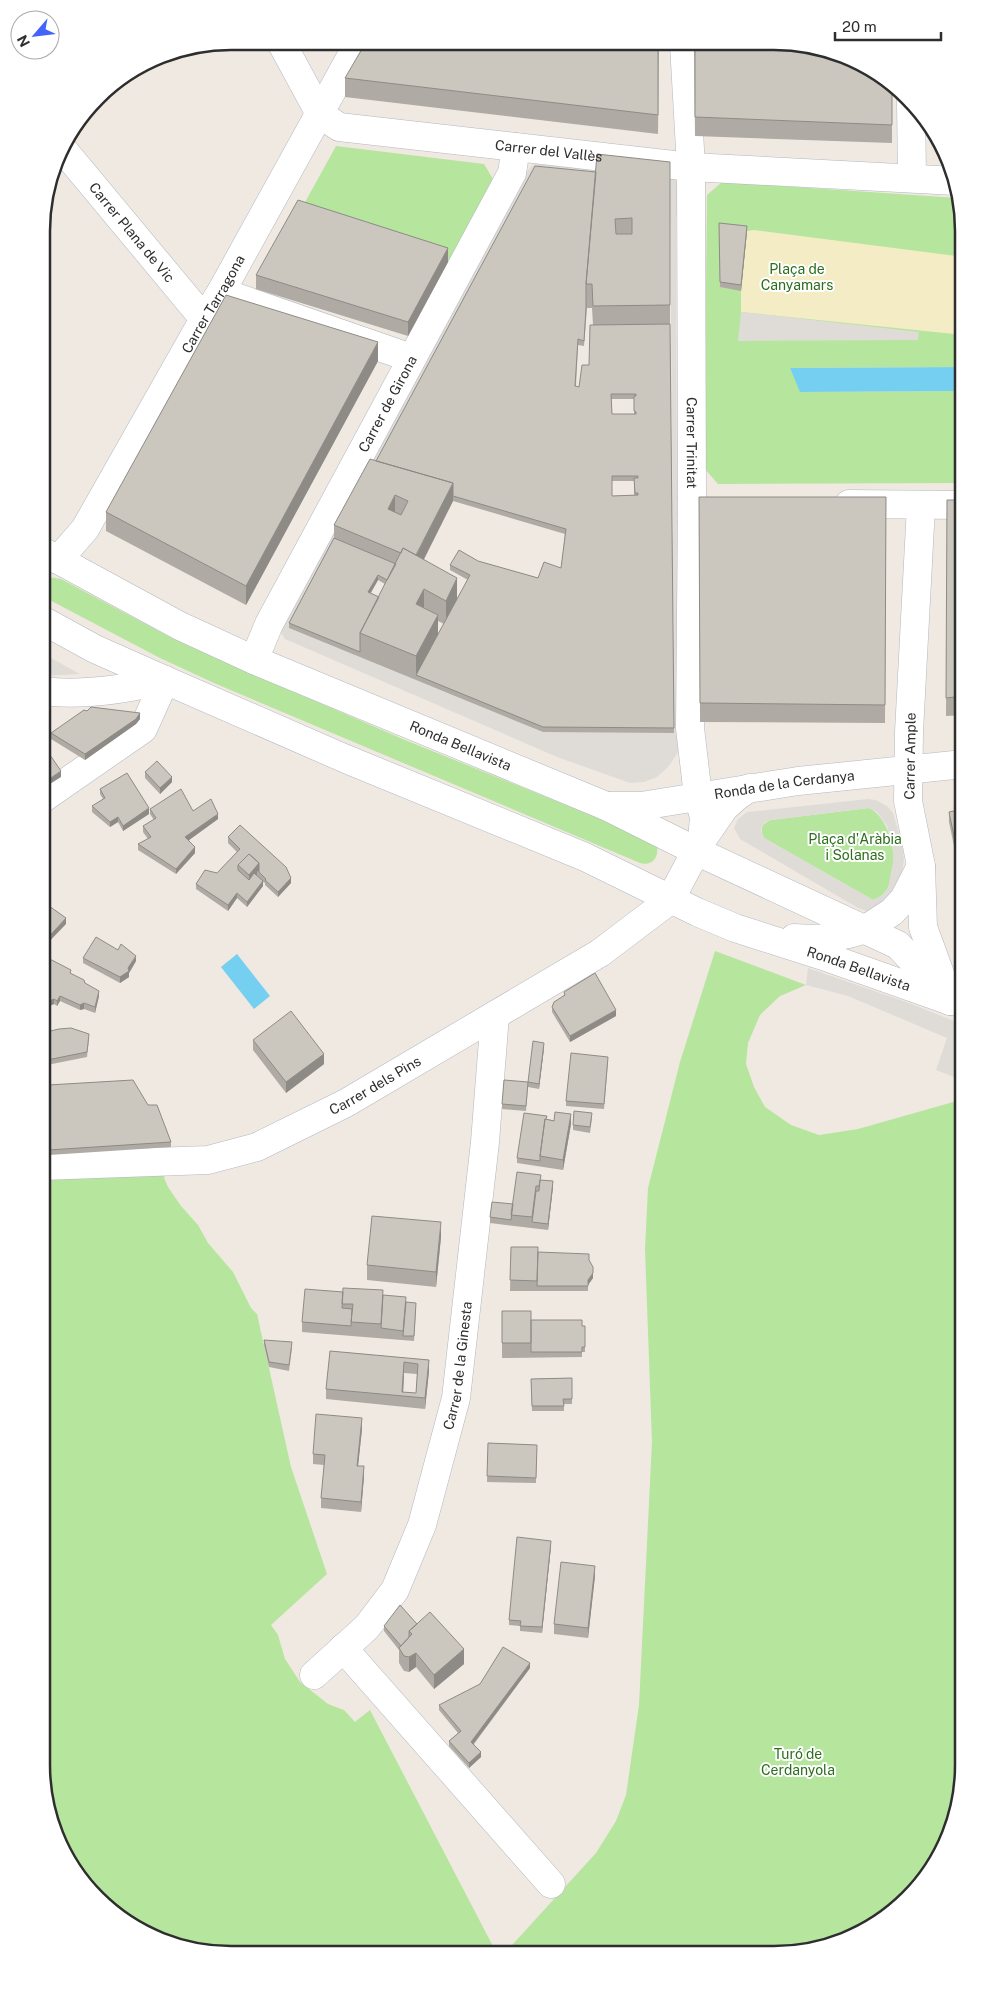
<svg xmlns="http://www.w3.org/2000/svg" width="1005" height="1996" viewBox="0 0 1005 1996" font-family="'Public Sans',sans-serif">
<rect width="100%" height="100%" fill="#efe9e1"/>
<!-- education -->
<path fill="#f0e6d1" d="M958,799H964V896L947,815Z"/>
<!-- green -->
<path fill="#b6e59e" d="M336,146L484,164L493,179L448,262L298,215Z
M722,182L958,198L964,231V367L790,368L801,392L964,391V483L718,484L704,468L707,195Z
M42,576L61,579L168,636L221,660L405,740L613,824L657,846C659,858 652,866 640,863L214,683L160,658L42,596Z
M869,808C897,821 905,892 873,900L764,838C760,829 761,824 771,820Z
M715,951L806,985L780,996L760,1015L748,1043L746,1064L754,1087L765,1107L791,1125L819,1135L858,1129L964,1099L963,1778L949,1837L924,1881L880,1923L835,1945L774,1955L504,1954L596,1853L616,1821L626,1795L639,1705L652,1442L645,1249L648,1188L680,1062Z
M167,1168L164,1178L168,1187L181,1206L198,1225L208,1243L233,1272L251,1308L257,1314L291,1467L327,1574L271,1625L278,1635L285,1659L300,1682L328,1704L344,1710L355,1722L370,1710L497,1954L206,1953L147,1935L106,1908L73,1871L51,1826L41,1765L42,1175Z"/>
<!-- sand -->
<path fill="#f3ecc5" d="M754,230L964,257V335L741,312V291L747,231Z"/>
<!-- plaza -->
<path fill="#dfdcd8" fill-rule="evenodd" d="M542,163L675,178L681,189L683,215L676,216L678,752L669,766L657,777L644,782L630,783L557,757L285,639L281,633L280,623L523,175L534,164ZM670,186L674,733L416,680L289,628Z
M741,312L759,314L919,332L918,340L738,341Z
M42,653L80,674L42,676Z
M868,799L876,800L887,806L893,813L902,844L904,859L900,889L869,912L858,908L740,839L734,828L738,819L747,812ZM869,808L877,812L887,826L893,850V862L888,888L884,894L873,900L764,838L762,834L761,829L765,822L771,820Z
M808,968L909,1003L964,1025V1081L936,1070L947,1038L848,996L806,985Z"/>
<!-- water -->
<path fill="#75cff0" d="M964,367V391L800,392L790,368Z
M237,954L270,996L254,1009L221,967Z"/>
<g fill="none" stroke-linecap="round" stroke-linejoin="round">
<defs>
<g id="minor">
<path id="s1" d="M281,42L320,114L339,127L691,167L956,181"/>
<path id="s2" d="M684,44L691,167L692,501L690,728L698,796L704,817L702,840"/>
<path d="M911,102L912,178"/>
<path id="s3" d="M61,147L204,319"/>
<path d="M221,292L411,358"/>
<path d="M849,504L964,505"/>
<path d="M921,506L909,732L908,801L921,866L923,927L950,1001"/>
<path id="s4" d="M58,560L85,529L204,319L221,292L359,42"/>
<path id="s5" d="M254,660L269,624L512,173L516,147"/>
<path d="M42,691C84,696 125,689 165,680"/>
<path d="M42,799L143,729L165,680"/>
<path id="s6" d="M606,806H641L798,781L964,764"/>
<path d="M866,929L892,912L904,899L921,866"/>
<path id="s7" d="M42,1166L208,1160L257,1147L346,1103L600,953L670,900L702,840L724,808L736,797L749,788"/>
<path d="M343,1648L551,1884"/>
<path id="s8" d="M314,1675L367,1627L395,1590L422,1525L456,1398L485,1142L495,1015"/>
</g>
<g id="tertiary">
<path id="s9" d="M42,551L180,626L254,660L606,806L696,851L898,945L950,1001"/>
<path id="s10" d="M42,620L95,649L165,680L346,759L585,857L697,912L735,928L829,958L945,999"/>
<path d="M794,938C822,940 838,938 866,929"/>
</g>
</defs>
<!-- minor casing -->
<use href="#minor" stroke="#b4b7c1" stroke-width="29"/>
<!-- tertiary casing -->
<use href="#tertiary" stroke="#b4b7c1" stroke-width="29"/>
<!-- minor -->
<use href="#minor" stroke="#fff" stroke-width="28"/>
<!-- tertiary -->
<use href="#tertiary" stroke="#fff" stroke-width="28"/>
</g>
<!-- wall -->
<path fill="#afaba4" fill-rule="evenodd" d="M659,44L658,134L345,97V78Z
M694,44L892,83V143L695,136Z
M943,149L947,157H943Z
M670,162V324L674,733L543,732L289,628V623L334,538V525L376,461L596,172ZM587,308H592L593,325L589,365L579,387L576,386L578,345L584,346ZM611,399H634V414H612ZM612,481H634V495L612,496ZM453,501L565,534L561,568L538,578L478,561L450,565V570L468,580L457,599L424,559ZM378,580L385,584L379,597L371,593ZM438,621L444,624L438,635Z
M719,223L747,231L741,291L720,287Z
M448,262L408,336L256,289V275Z
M378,361L246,605L106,531V512Z
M699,497H886L885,723L700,722Z
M947,500H964V715L946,716Z
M87,711L140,719L136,724L85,760L51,739V733Z
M145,772L172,782L160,794L145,778Z
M100,789L149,814L123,831L118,822L110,827L92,812V806L103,799L100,794Z
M150,809L193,811L218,819L189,840L195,853L176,874L138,850V844L148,839L143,832V826L154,820L150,814Z
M964,809V869L959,870L949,822V812Z
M228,837L291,883L278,897L265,885V883L263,882V886L247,907L237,898L228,911L196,889V884L217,873L237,852L228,843Z
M83,958L136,961L129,973V977L120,983L83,963Z
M71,974L85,983L99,996L95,1013L84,1009L80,1010L60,1001L57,1006L54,1004L42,1009Z
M564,992L616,1016L570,1042L552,1012V1007L564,996Z
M42,1033L89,1039L87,1057L42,1066Z
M253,1040L324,1064L286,1093L253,1050Z
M544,1048L539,1089L528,1087L526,1111L502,1109V1104L528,1082Z
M608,1062L604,1109L566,1106V1101Z
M42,1083L171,1142V1147L49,1155L42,1153Z
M592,1118L590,1133L573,1130V1125Z
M547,1119L571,1124L563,1170L517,1163V1158Z
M541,1180L553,1187L548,1230L490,1223V1217L513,1204Z
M441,1237L436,1287L367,1280V1265Z
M511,1247L589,1261L593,1278L588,1285V1291H510Z
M343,1292L383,1295L406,1302L416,1309L414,1341L302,1332V1322Z
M502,1311L531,1320L585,1326V1352H582V1357L502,1358Z
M264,1340L292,1348L289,1371L269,1367L264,1345Z
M330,1351L429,1360V1371L425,1409L326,1399V1389ZM404,1373L417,1374L416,1393L403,1392Z
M572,1378V1404H564V1411H532L531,1379Z
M362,1429L358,1466L364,1476L361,1512L321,1508V1498L324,1465L313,1464V1454Z
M488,1443L537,1445L536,1483L487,1482Z
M551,1546L542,1633L520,1631V1626L509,1625V1620Z
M595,1576L588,1638L554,1634V1624Z
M417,1624L464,1664L434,1689L416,1667L409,1672L404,1671L399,1663V1650L384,1631V1626Z
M530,1668L474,1744L481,1757L469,1768L449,1746V1741L458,1733L439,1710V1705Z"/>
<!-- shaded-wall -->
<path fill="#8e8b86" d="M747,226V231L741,291V285Z
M448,248V262L408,336V322Z
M378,342V361L246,605V586Z
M453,483V501L415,577V558Z
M395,495V513L388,509Z
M378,575V580L368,597V592Z
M457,578V602L446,626V601Z
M424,589V614L416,604Z
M438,615V639L416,675V656Z
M140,713V719L136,724L85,760V754Z
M61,771V777L42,789V784Z
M172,777V782L160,794V788Z
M149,808V814L123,831V826Z
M218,814V819L185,843V837Z
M118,817V822L110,827V822Z
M195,847V853L176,874V869Z
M259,863V872L257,871V875L249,885V875Z
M291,878V883L278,897V892Z
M263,881V886L247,907V902Z
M237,893V898L228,911V905Z
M66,918V924L43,948V943Z
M136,956V961L129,973V977L120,983V977L128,968Z
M99,991V996L95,1013V1007Z
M60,996V1001L57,1006V1001Z
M54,999V1004L42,1009V1004Z
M84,1003V1009L80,1010V1005Z
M616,1010V1016L570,1042V1036Z
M544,1043V1048L539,1089V1084Z
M324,1054V1064L286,1093V1082Z
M571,1114V1124L563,1170V1160Z
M553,1181V1187L548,1230V1224Z
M441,1222V1237L436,1287V1272Z
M593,1273V1278L588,1285V1280Z
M429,1360V1371L425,1409V1398Z
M404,1362V1373L403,1396L402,1392Z
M362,1418V1429L357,1476V1466Z
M364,1466V1476L361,1512V1502Z
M551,1541V1546L542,1633V1627Z
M595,1566V1576L588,1638V1628Z
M464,1649V1664L434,1689V1675Z
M416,1653V1667L409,1672V1657Z
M530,1663V1668L471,1747V1742Z
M481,1752V1757L469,1768V1763Z"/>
<!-- building -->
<path fill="#cbc7bf" stroke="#8e8b86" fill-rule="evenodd" d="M366,42L658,44V115L345,78Z
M695,44L811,45L858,61L892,83V125L695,117Z
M597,154L670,162V305L593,306L592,284H586ZM632,218V234H616L615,219Z
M535,166L596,172L586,284V308L584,341L578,339L575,386L579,387L582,365H589L590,325L670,324L674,728L543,727L416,675L470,575L450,565L459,550L478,561L538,578L544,562L561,568L566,529L453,496V483L376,461ZM611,394H636V396H634V411L636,412V414H612ZM612,476H638V478H634L635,493H638V495L612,496Z
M298,200L448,248L408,322L256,275Z
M719,223L747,226L741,285L720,282Z
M226,295L378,342L246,586L106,512Z
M370,459L453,483L416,555L403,548L401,553L334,525ZM395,495L408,501L401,515L388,509Z
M699,497H886L885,705L700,703Z
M947,500H964V696L946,698Z
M334,538L396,564L387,580L378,575L368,592L379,597L360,633V652L289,623Z
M403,548L457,578L446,601L424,589L416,604L438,615L416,656L360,633Z
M91,707L140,713L136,719L85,754L51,733L84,710L87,711Z
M50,755L61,771L42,784V764Z
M157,761L172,777L160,788L145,772Z
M127,773L149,808L123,826L118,817L110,822L92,806L105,798L100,789Z
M181,789L193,811L211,799L218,814L185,837L195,847L176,869L138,844L151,837L143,826L156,818L150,809Z
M964,809V859L959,860L949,812Z
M240,825L286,867L291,878L278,892L265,880L266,879L259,872V863L249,854L238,865V870L249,880L254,873L263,881L247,902L237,893L228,905L196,884L205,870L217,873L240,849L228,837Z
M249,854L259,863L249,875L238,865Z
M42,901L66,918L43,943L42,942Z
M96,937L118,950L121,944L136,956L128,968L129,971L120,977L83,958Z
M42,955L71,970L70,973L84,980L85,983L99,991L95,1007L84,1003L80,1005L60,996L57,1001L54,999L42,1004Z
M595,973L616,1010L570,1036L552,1007L554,1002L565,995L564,992Z
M291,1011L324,1054L286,1082L253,1040Z
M71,1028L89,1034L87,1052L42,1061V1033L59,1029Z
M533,1041L544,1043L539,1084L528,1082Z
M571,1053L608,1057L604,1104L566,1101Z
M133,1080L148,1105H157L171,1142L49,1150L42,1148V1083L48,1085Z
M504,1080L528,1082L526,1106L502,1104Z
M574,1111L592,1113L590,1127L573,1125Z
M555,1112L571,1114L563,1160L540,1156L545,1119L554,1121Z
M524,1113L547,1116L546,1119H545L540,1156V1161L517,1158Z
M517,1172L541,1175L539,1186H536L532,1217L511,1215Z
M540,1180L553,1181L548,1224L532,1222L536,1191H539Z
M492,1202L513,1204L511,1220L490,1217Z
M372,1216L441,1222L436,1272L367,1265Z
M511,1247H538L537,1281L510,1280Z
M538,1252L589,1254V1260L593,1267V1273L588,1280V1286H537Z
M343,1288L383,1290L381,1324L351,1322L353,1304H342Z
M305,1289L343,1292L342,1308L352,1309L351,1326L302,1322Z
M383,1295L406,1297L403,1331L381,1328Z
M406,1302L416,1303L414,1336H403Z
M502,1311H531V1343H502Z
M531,1320H582V1326H585V1347H582V1352H531Z
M264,1340L292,1342L289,1365L269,1362Z
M330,1351L429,1360L425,1398L326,1389ZM404,1362L418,1364L416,1393L402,1392Z
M572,1378V1399H563L564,1406H532L531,1379Z
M316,1414L362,1418L357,1466H364L361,1502L321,1498L325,1455L313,1454Z
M488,1443L537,1445L536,1478L487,1476Z
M517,1537L551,1541L542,1627L520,1626L521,1621L509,1620Z
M561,1562L595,1566L588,1628L554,1624Z
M400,1605L417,1624L409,1631V1637L401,1646L384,1626Z
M430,1612L464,1649L434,1675L416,1653L409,1657L404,1656L399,1648L412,1634L409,1631Z
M503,1647L530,1663L471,1742L481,1752L469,1763L449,1741L461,1731L439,1705L480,1684Z"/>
<g text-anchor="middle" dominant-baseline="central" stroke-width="4" stroke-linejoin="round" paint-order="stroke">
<!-- street labels -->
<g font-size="14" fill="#2e2e2e" stroke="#fff">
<text stroke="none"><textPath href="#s1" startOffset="316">Carrer del Vallès</textPath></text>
<text stroke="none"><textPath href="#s3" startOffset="111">Carrer Plana de Vic</textPath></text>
<text stroke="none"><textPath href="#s4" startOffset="300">Carrer Tarragona</textPath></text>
<text stroke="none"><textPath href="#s5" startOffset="289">Carrer de Girona</textPath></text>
<text stroke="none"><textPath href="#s2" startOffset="399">Carrer Trinitat</textPath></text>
<text stroke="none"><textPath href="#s9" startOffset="462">Ronda Bellavista</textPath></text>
<text transform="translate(910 756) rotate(-89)">Carrer Ample</text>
<text stroke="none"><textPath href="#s6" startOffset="180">Ronda de la Cerdanya</textPath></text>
<text stroke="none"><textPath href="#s10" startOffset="889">Ronda Bellavista</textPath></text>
<text stroke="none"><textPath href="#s7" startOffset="350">Carrer dels Pins</textPath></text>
<text stroke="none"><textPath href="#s8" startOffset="352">Carrer de la Ginesta</textPath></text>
</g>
<!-- park labels -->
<g font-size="14" fill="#2c6e1b" stroke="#fff">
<text x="797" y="269">Plaça de<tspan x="797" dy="16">Canyamars</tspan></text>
<text x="855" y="839">Plaça d'Aràbia<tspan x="855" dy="16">i Solanas</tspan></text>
<text x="798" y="1754">Turó de<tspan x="798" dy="16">Cerdanyola</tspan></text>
</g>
</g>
<!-- crop -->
<path d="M0 0H1005V1996H0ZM231 50H774A181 181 0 0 1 955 231V1765A181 181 0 0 1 774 1946H231A181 181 0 0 1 50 1765V231A181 181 0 0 1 231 50Z" fill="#fff" fill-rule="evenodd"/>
<path fill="none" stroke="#2e2e2e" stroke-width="2.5" d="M231 50H774A181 181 0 0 1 955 231V1765A181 181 0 0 1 774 1946H231A181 181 0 0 1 50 1765V231A181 181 0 0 1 231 50Z"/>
<!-- north arrow -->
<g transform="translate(35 35) rotate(242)"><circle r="24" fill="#ffffff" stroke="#ababab"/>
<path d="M0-4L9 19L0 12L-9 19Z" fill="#4264fb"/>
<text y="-8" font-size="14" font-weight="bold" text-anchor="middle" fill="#2e2e2e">N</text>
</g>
<!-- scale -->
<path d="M835 32v8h106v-8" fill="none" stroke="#2e2e2e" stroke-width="2.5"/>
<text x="842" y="32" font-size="15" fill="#2e2e2e" stroke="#ffffff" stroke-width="4" paint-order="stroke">20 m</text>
</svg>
